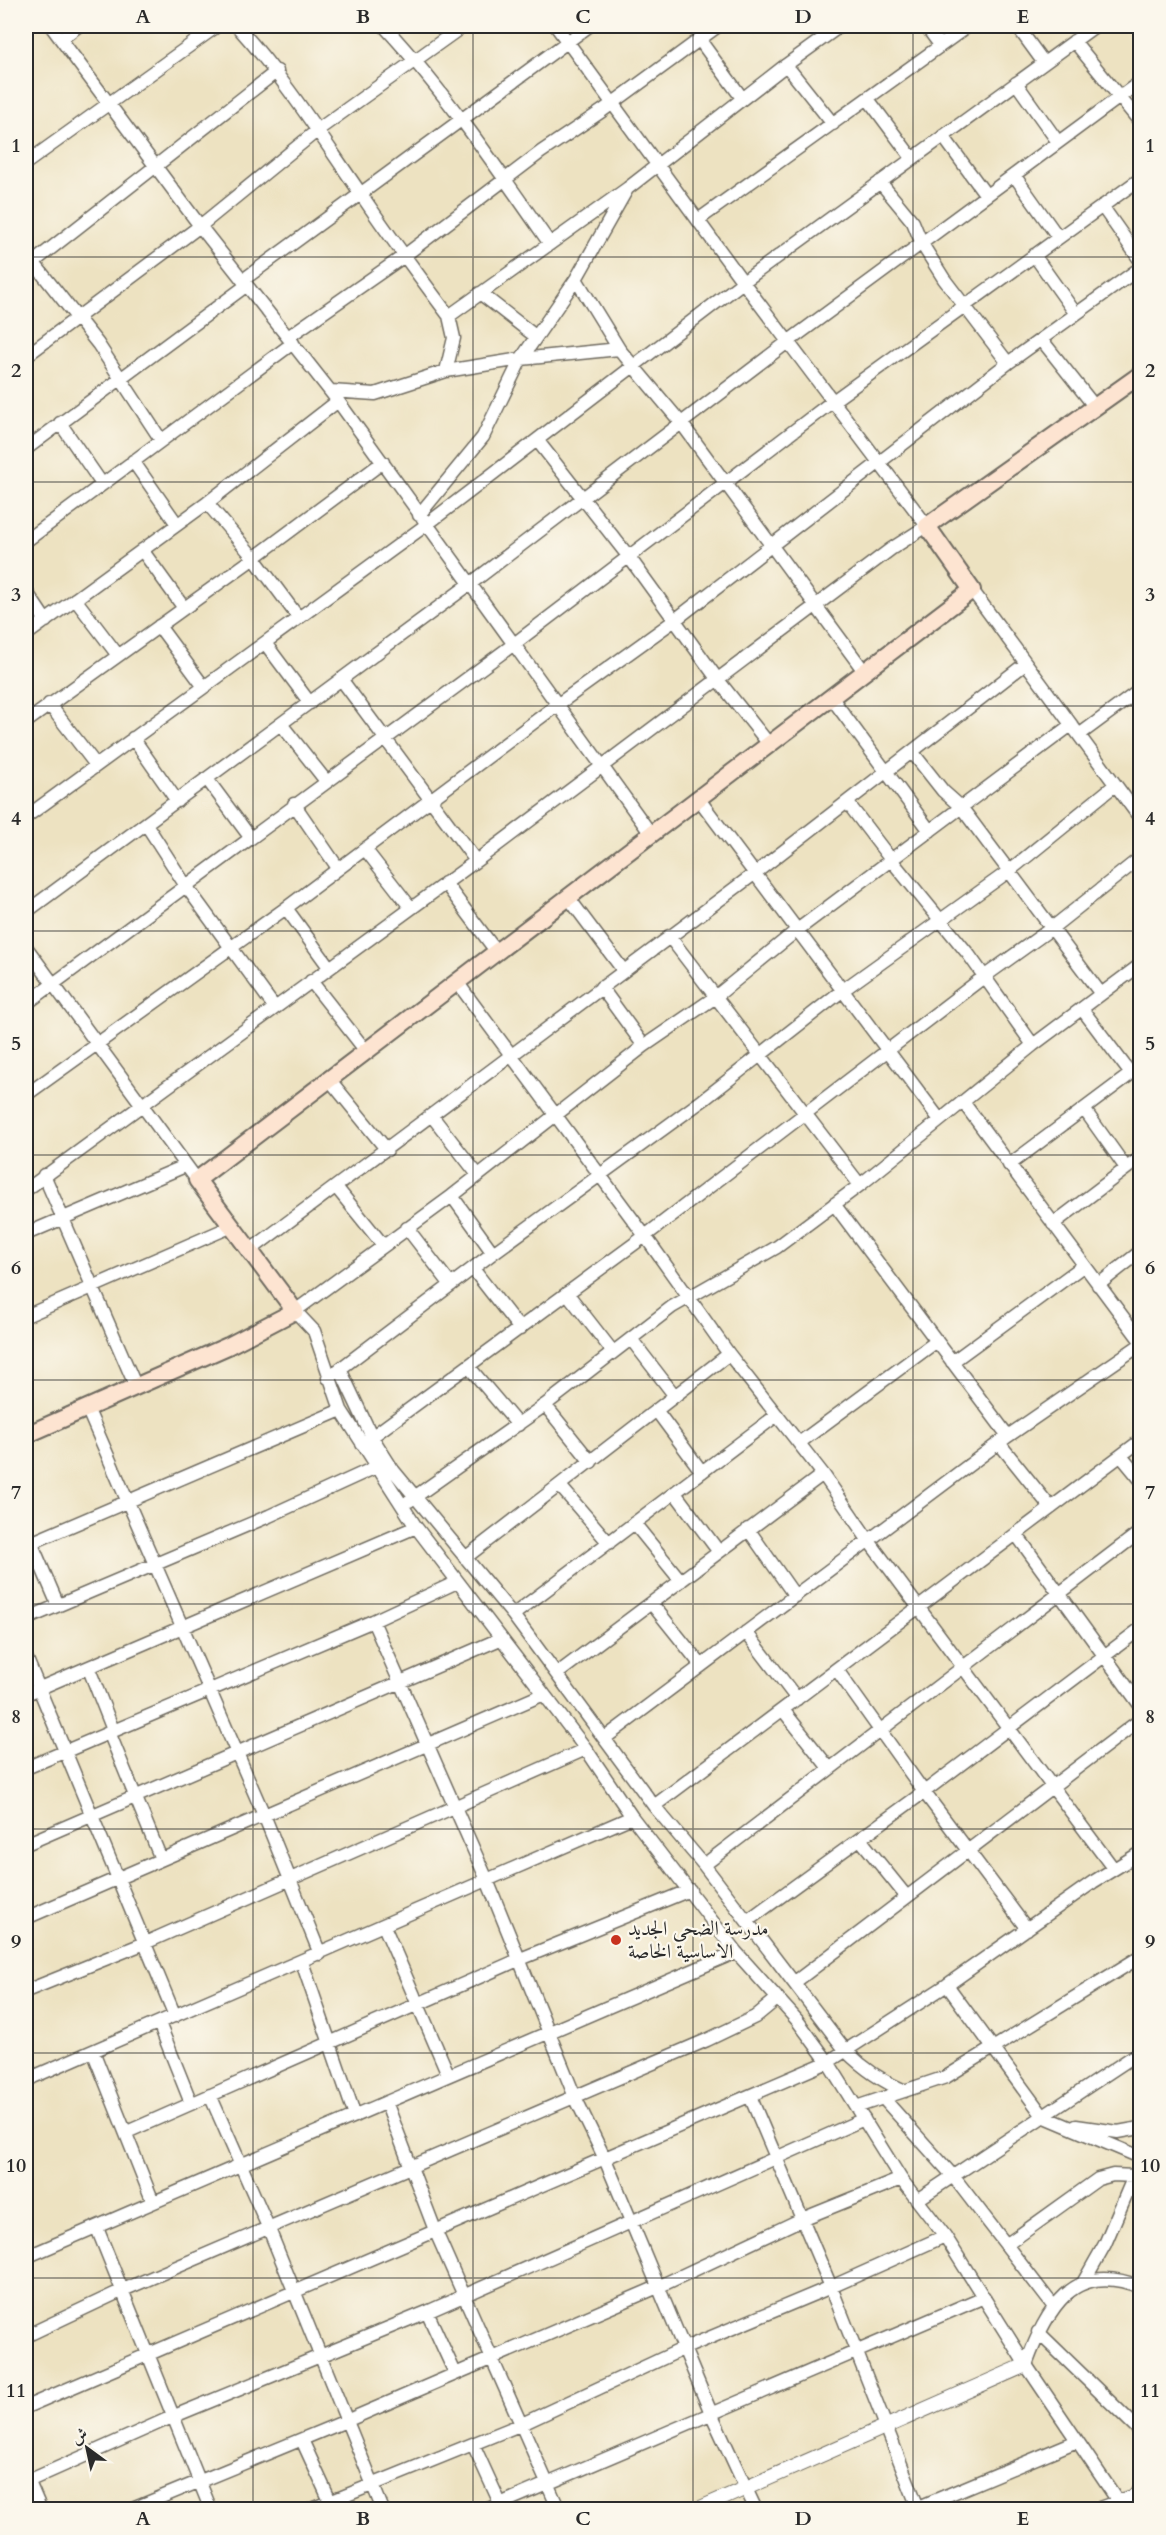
<svg xmlns="http://www.w3.org/2000/svg" width="1166" height="2535" viewBox="0 0 1166 2535" font-family="Cardo,Amiri,serif">
<rect width="100%" height="100%" fill="#fbf7ec"/>
<filter id="ink" filterUnits="userSpaceOnUse"><feTurbulence type="fractalNoise" baseFrequency=".0167" numOctaves="2"/><feDisplacementMap in="SourceGraphic" scale="12" xChannelSelector="R" yChannelSelector="G"/><feConvolveMatrix kernelMatrix="1 2 1 2 8 2 1 2 1" color-interpolation-filters="sRGB"/></filter>
<filter id="wash" filterUnits="userSpaceOnUse"><feTurbulence type="fractalNoise" baseFrequency=".008" numOctaves="4" result="noise"/><feDisplacementMap in="SourceGraphic" scale="24" xChannelSelector="R" yChannelSelector="G"/><feGaussianBlur stdDeviation="1.35" result="paint"/><feColorMatrix in="noise" values="0 0 0 0 0 0 0 0 0 0 0 0 0 0 0 0 0 1.4 0 .05"/><feComposite in="paint" operator="in"/></filter>
<g filter="url(#wash)">
<rect width="100%" height="100%" fill="#ede2c1"/>
</g>
<g filter="url(#ink)">
<g fill="none" stroke-linecap="round" stroke-linejoin="round">
<defs>
<path id="minor" d="M51,26L200,226L338,401L651,834
M237,26C285,79 320,135 361,194C389,236 419,276 449,316L454,338L446,371
M384,26C446,93 498,169 550,244
M926,26L940,45
M1017,26L1044,63
M61,39L78,26
M699,39L742,98
M1074,41L1140,122
M786,65L833,124
M1016,83L1058,142
M868,99L912,158
M943,136L986,195
M26,163L217,26
M1014,175L1058,237
M880,182L913,222L922,244L944,279L1008,363
M1102,206L1140,260
M698,220L968,26
M1034,255L1076,314
M33,262L98,344L161,440
M26,268L277,71
M576,279L619,349
M243,280L589,26
M480,293L535,336
M449,316L628,188L786,65L840,26
M288,337L404,256L541,152L602,111L718,26
M1041,339L1095,407
M26,356L200,226L319,129L463,26
M331,391L375,394L446,371L521,359L619,349L682,424L864,671
M60,423L102,484
M537,440L629,557L718,680L769,744
M26,449L247,285
M133,461L177,524
M207,503L254,558L298,617
M419,515L483,437L521,359L576,279L627,189
M26,541L293,343
M142,550L184,608
M972,590L1140,818
M26,591L46,621
M75,599L117,654
M159,626L204,687
M26,635L207,503L338,401
M265,643L310,703
M341,679L476,861
M831,697L930,831
M49,704L96,765
M26,722L254,558L383,462
M281,724L326,781
M1071,725L796,931L714,998L644,1046L452,1196L295,1311L314,1331L341,1410L416,1527L586,1749L632,1817L736,1952L797,2020L828,2062L901,2179L945,2236L1026,2365L1124,2510
M1079,735L1140,690
M133,738L177,801
M913,753L943,791L961,807L1101,994
M207,779L250,837
M698,798L940,1120
M847,802L892,861L969,955L1033,1045
M294,804L338,868
M26,817L426,525L743,282L1095,26
M146,824L186,886L275,1008
M365,849L411,908
M445,883L496,951
M568,897L623,970
M286,908L329,967
M26,912L470,584L789,341L1140,82
M669,936L860,1185
M26,947L197,1180
M311,981L366,1051
M457,982L645,1236L729,1354L823,1474L869,1541L1113,1868
M601,987L644,1046
M26,1004L514,644L833,401L1140,179
M1082,1009L1131,1074
M329,1079L387,1150
M26,1095L286,908L557,705L675,620L1008,363L1140,268
M963,1102L1140,1340
M1084,1109L1126,1168
M432,1116L478,1175
M1009,1165L1140,1067
M44,1175L136,1387
M336,1187L383,1245
M26,1190L476,861L891,549L927,526L743,282L556,26
M452,1196L493,1253
M834,1204L1008,1436
M1053,1224L1140,1158
M407,1228L451,1285
M26,1234L185,1166
M248,1252L754,874L1025,664
M473,1269L520,1329
M1098,1285L1140,1252
M567,1293L613,1352
M26,1316L230,1227
M631,1339L675,1396
M952,1362L1083,1266
M469,1367L518,1425
M340,1369L372,1437L393,1470L513,1615L654,1806L704,1865L846,2051C864,2069 881,2081 905,2091
M328,1378L493,1253L703,1100L843,990L1009,871L1115,785
M545,1405L591,1462
M87,1408L264,1815L320,1954
M656,1410L702,1472
M799,1443L937,1341
M999,1443L1051,1508
M362,1444L645,1236L985,976L1052,928L1140,858
M1121,1456L1140,1479
M560,1486L609,1543
M675,1493L719,1552
M409,1501L545,1405L672,1307L777,1247L860,1185L1033,1045L1140,965
M634,1523L681,1581
M748,1529L795,1596
M1016,1534L1140,1705
M31,1542L58,1605
M26,1545L341,1410
M465,1558L729,1354
M652,1604L701,1665
M513,1615L777,1415
M26,1619L269,1516L376,1467
M373,1621L487,1880L575,2097L605,2159L711,2413L756,2510
M746,1632L797,1699
M26,1657L175,2016
M89,1669L113,1730
M837,1670L924,1792L1027,1929
M558,1673L823,1474
M26,1694L416,1527
M783,1710L829,1768
M109,1732L161,1859
M605,1738L1008,1436L1140,1345
M26,1768L373,1621L457,1582
M654,1806L1140,1441
M860,1839L906,1896
M26,1844L500,1639
M704,1865L1140,1532
M26,1918L544,1694
M747,1921L924,1792L1140,1629
M384,1926L448,2074
M302,1962L355,2116
M795,1982L1140,1720
M947,1985L1043,2116L1140,2157
M26,1991L145,1943L586,1749
M159,2023L191,2103
M93,2051L153,2202
M26,2062L32,2078
M26,2080L632,1817
M210,2095L269,2229L383,2510
M750,2096L831,2287L919,2510
M883,2098L953,2176L1054,2307
M386,2102L435,2230L559,2510
M856,2107L946,2077L1140,1957
M1076,2126L1118,2132L1140,2128
M127,2132L518,1960L690,1890
M917,2200L1140,2052
M97,2228L211,2510
M1006,2245L1098,2179L1113,2175L1134,2176L1140,2166
M26,2257L736,1952
M1083,2283L1105,2244L1134,2176H1140
M427,2312L455,2373
M1038,2332L1140,2431
M26,2336L123,2290L707,2040L755,2017L778,1998
M1026,2365C1046,2310 1073,2259 1140,2287
M26,2407L828,2062L947,1985L1093,1882L1140,1853
M302,2440L330,2501
M473,2444L500,2503
M26,2475L41,2510
M26,2482L172,2417L427,2312L864,2119
M130,2510L346,2421L660,2286L802,2219L901,2179
M310,2510L522,2424L685,2348L831,2287L945,2236
M486,2510L984,2297
M912,2510L1077,2441
M1094,2510L1133,2496L1140,2489"/>
<path id="tertiary" d="M696,2510L1026,2365"/>
<path id="secondary" d="M26,1435L228,1346L295,1311L197,1180L972,590L927,526L1140,375"/>
</defs>
<!-- minor casing -->
<use href="#minor" stroke="#6f6b60" stroke-width="15"/>
<!-- tertiary casing -->
<use href="#tertiary" stroke="#6f6b60" stroke-width="16"/>
<!-- secondary casing -->
<use href="#secondary" stroke="#6f6b60" stroke-width="20"/>
<!-- minor -->
<use href="#minor" stroke="#fff" stroke-width="12"/>
<!-- tertiary -->
<use href="#tertiary" stroke="#fff" stroke-width="14"/>
<!-- secondary -->
<use href="#secondary" stroke="#fde4d1" stroke-width="16"/>
</g>
</g>
<!-- grid -->
<path fill="none" stroke="#2b2b2b" stroke-width="1.5" stroke-opacity="0.55" d="M253,26V2510M473,26V2510M693,26V2510M913,26V2510M26,257H1140M26,482H1140M26,706H1140M26,931H1140M26,1155H1140M26,1380H1140M26,1604H1140M26,1829H1140M26,2053H1140M26,2278H1140"/>
<!-- markers -->
<circle fill="#c8321e" stroke="#fbf7ec" stroke-width="2" cx="616" cy="1940" r="6"/>
<g text-anchor="middle" dominant-baseline="central" stroke-width="4.5" stroke-linejoin="round" paint-order="stroke">
<!-- poi labels -->
<g font-size="20" fill="#2b2b2b" stroke="#fbf7ec" text-anchor="start">
<text x="628" y="1928">مدرسة الضحي الجديد<tspan x="628" dy="23">الاساسية الخاصة</tspan></text>
</g>
</g>
<!-- margin -->
<rect width="1166" height="2535" fill="none" stroke="#fbf7ec" stroke-width="66"/>
<!-- north arrow -->
<g transform="translate(87 2448) rotate(327)" stroke="#fbf7ec" stroke-width="4.5" paint-order="stroke">
<path d="M0-4.5L10 22L0 15L-10 22Z" fill="#2b2b2b"/>
<text y="-9" font-size="16" font-weight="bold" text-anchor="middle" fill="#2b2b2b">ش</text>
</g>
<rect x="33" y="33" width="1100" height="2469" fill="none" stroke="#2b2b2b" stroke-width="2"/>
<g font-size="20" text-anchor="middle" font-weight="bold" fill="#2b2b2b">
<text x="143" y="23">A</text>
<text x="363" y="23">B</text>
<text x="583" y="23">C</text>
<text x="803" y="23">D</text>
<text x="1023" y="23">E</text>
<text x="16" y="152">1</text>
<text x="1150" y="152">1</text>
<text x="16" y="377">2</text>
<text x="1150" y="377">2</text>
<text x="16" y="601">3</text>
<text x="1150" y="601">3</text>
<text x="16" y="825">4</text>
<text x="1150" y="825">4</text>
<text x="16" y="1050">5</text>
<text x="1150" y="1050">5</text>
<text x="16" y="1274">6</text>
<text x="1150" y="1274">6</text>
<text x="16" y="1499">7</text>
<text x="1150" y="1499">7</text>
<text x="16" y="1723">8</text>
<text x="1150" y="1723">8</text>
<text x="16" y="1948">9</text>
<text x="1150" y="1948">9</text>
<text x="16" y="2172">10</text>
<text x="1150" y="2172">10</text>
<text x="16" y="2397">11</text>
<text x="1150" y="2397">11</text>
<text x="143" y="2525">A</text>
<text x="363" y="2525">B</text>
<text x="583" y="2525">C</text>
<text x="803" y="2525">D</text>
<text x="1023" y="2525">E</text>
</g>
</svg>
